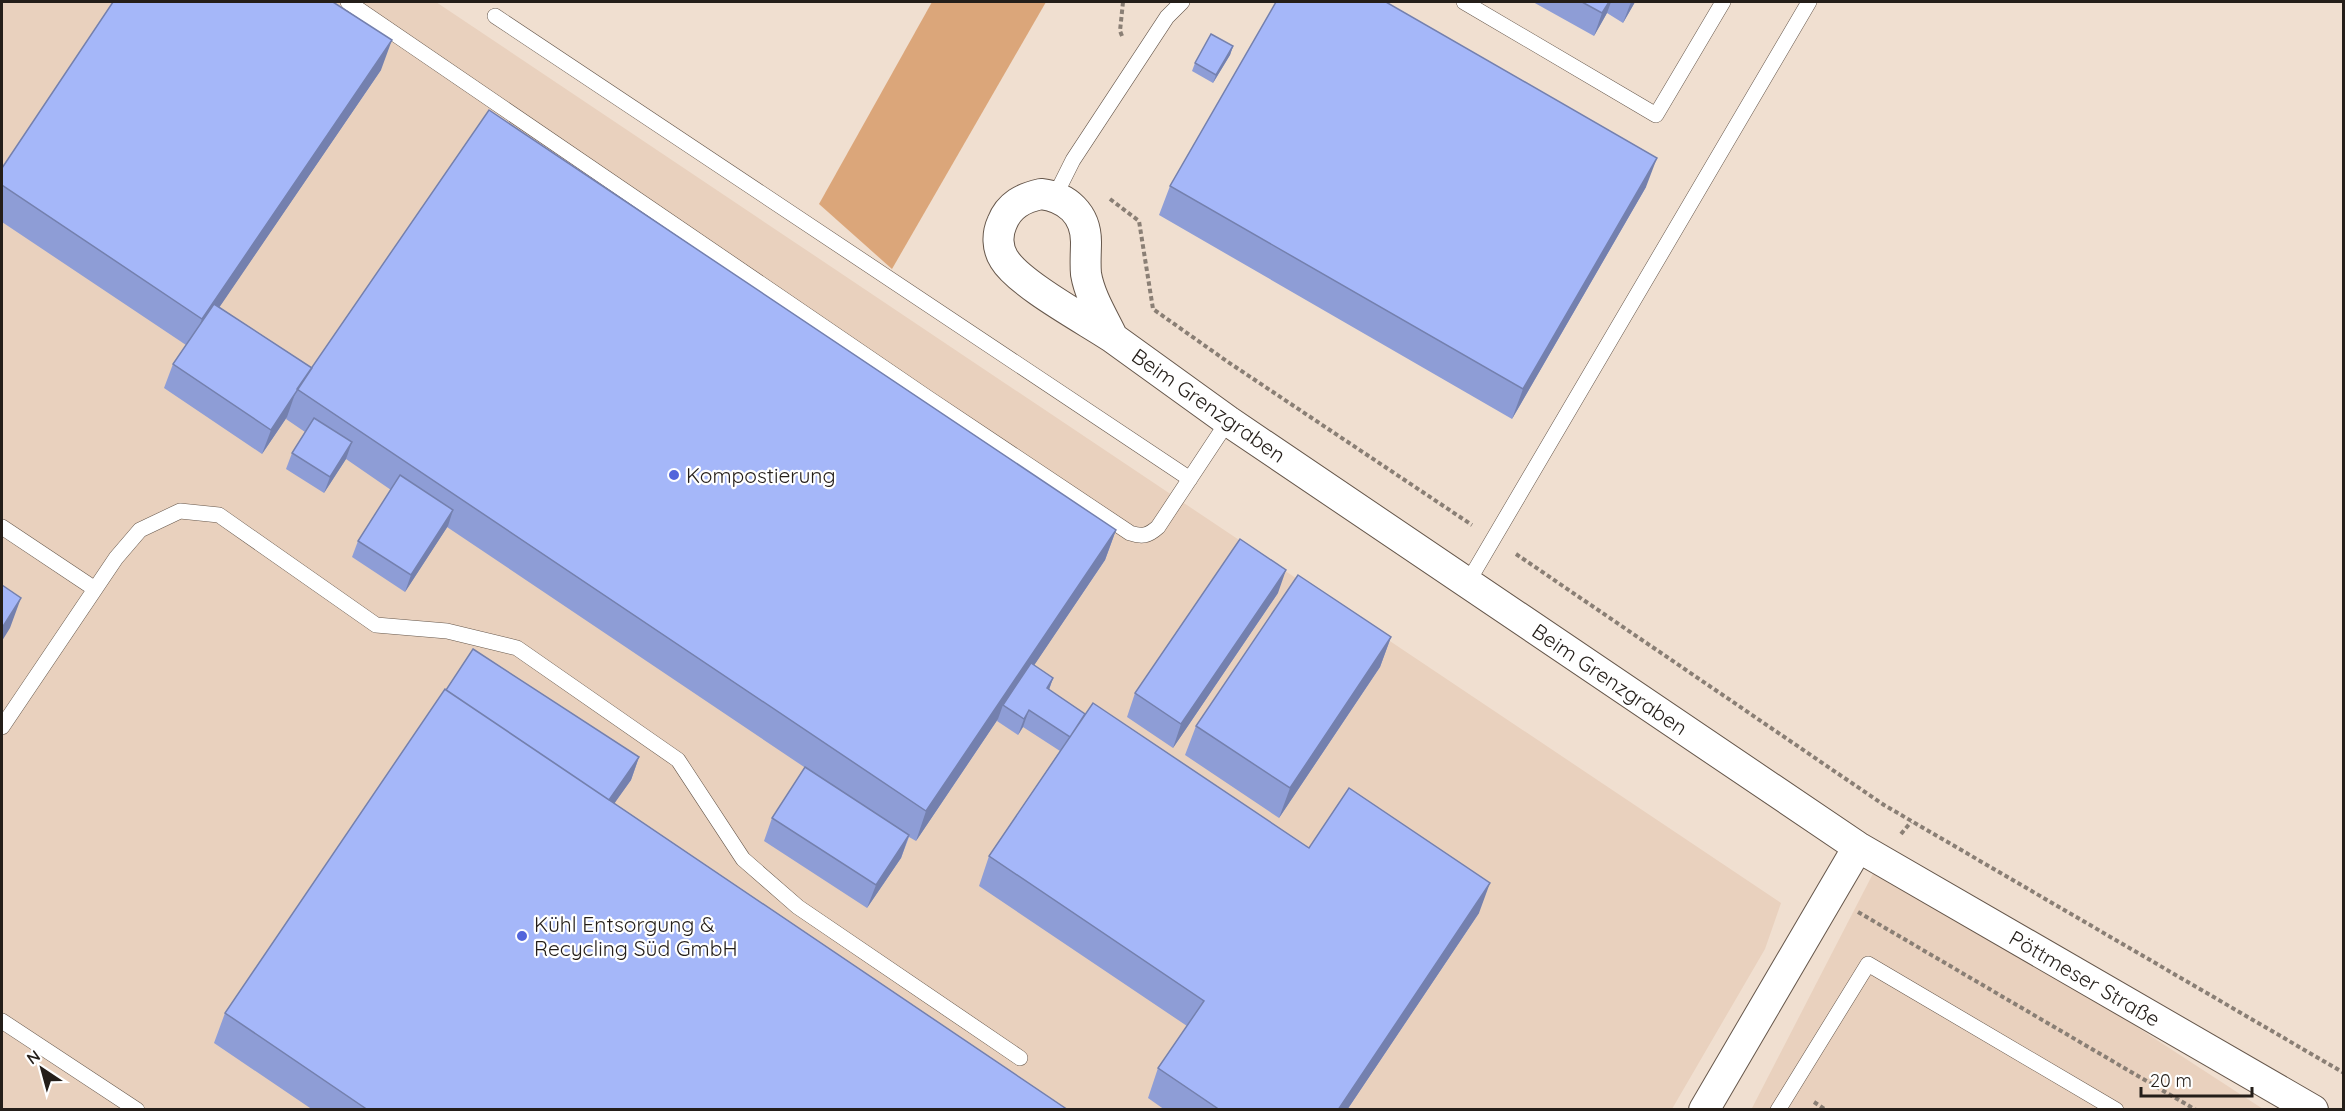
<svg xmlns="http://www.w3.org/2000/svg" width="2345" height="1111" viewBox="0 0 2345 1111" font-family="Quicksand,sans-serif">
<rect width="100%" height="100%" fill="#f0dfd0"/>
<!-- built -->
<path fill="#e9d1be" d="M2,2H436L1781,903L1765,949L1672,1109L2,1110Z
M1880,860L2263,1109L1751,1110Z"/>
<!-- green -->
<path fill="#dba67a" d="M932,2H1046L892,269L819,204Z"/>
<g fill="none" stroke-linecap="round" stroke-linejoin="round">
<defs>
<path id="service" d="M348,2L928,398L1130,533C1142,537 1148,536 1158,527L1228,421
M1464,2L1656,115L1723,2
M495,16L1190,479
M1055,196L1073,160L1167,17L1182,2
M2,527L95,589
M1468,582L1809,2
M2,727L116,558L140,530L180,511L219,515L376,625L447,631L517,648L678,760L743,859L798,907L1020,1058
M2,1021L137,1110
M1778,1110L1868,964L2116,1110"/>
<path id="minor" d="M1041,194C1067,197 1086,214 1086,242C1086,252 1085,263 1086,274C1090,297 1103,317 1113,338C1086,320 1019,284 1004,259C997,248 997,234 1002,223C1009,205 1023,198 1041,194Z
M1113,338L1228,421L1858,847L2313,1110
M1704,1110L1858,847"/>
</defs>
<!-- service casing -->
<use href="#service" stroke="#66574b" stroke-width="16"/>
<!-- minor casing -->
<use href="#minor" stroke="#66574b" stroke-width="32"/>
<!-- path -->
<path stroke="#8a7f75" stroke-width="4" stroke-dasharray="4.5 3" stroke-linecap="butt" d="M1122,36L1120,31L1123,2
M1110,199L1139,221L1153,309L1228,362L1472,525
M1516,554L1884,805L2344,1073
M1901,834L1911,822
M1858,912L2196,1110
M1814,1102L1826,1110"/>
<!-- service -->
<use href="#service" stroke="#fff" stroke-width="15"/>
<!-- minor -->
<use href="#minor" stroke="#fff" stroke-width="30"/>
</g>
<!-- wall -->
<path fill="#8e9dd6" d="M1533,2H1635L1623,23L1607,13L1594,36Z
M1233,46L1230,55L1213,83L1192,71L1195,63Z
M381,70L219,307L312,368L1116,530L1105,560L1034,665L1053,678L1049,690L1085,714L1309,848L1479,913L1347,1110H1165L1148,1098L1158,1068L1187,1026L979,886L989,856L1060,751L1023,727L1018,735L997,721L998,719L916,841L909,837L901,858L867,908L764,841L772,818L816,775L447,527L405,592L352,557L358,541L391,490L346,459L324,493L286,469L292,453L305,432L286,419L287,417L262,454L164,388L173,364L186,345L2,222V168Z
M1170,186L1646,187L1512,419L1159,215Z
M1278,593L1173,748L1127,717L1135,693Z
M1391,637L1380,667L1279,818L1185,755L1196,726Z
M446,690L639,757L631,780L614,803L1068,1110H313L214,1043L225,1013Z"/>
<!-- shaded-wall -->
<path fill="#7480ae" d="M1609,2H1611L1607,13L1594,36L1602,13Z
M1631,2H1635L1623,23Z
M392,40L381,70L191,349L202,319Z
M1233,46L1230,55L1213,83L1216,75Z
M1657,158L1646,187L1512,419L1523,389Z
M295,394L287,417L262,454L271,430Z
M352,442L346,459L324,493L330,477Z
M453,510L448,526L405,592L411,575Z
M1116,530L1105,560L1006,707L1003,705L998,719L916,841L926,811Z
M1286,570L1278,593L1173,748L1181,724Z
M21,598L10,628L2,641V628Z
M1391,637L1380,667L1279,818L1290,788Z
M1053,678L1047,695V688Z
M1029,710L1023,727L1018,735L1024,719Z
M639,757L631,780L597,828L605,805Z
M909,835L901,858L867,908L876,885Z
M1490,883L1479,913L1347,1110H1338Z"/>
<!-- building -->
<path fill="#a5b7f9" stroke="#7480ae" stroke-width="1.5" d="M113,2H333L392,40L202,319L2,185V168Z
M1276,2H1386L1657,158L1523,389L1170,186Z
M1582,2H1609L1602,13Z
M1211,34L1233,46L1216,75L1195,63Z
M489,110L1116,530L926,811L297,389Z
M214,304L312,368L271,430L173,364Z
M314,418L352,442L330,477L292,453Z
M400,475L453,510L411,575L358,541Z
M1240,539L1286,570L1181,724L1135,693Z
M1298,575L1391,637L1290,788L1196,726Z
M2,585L21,598L2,628Z
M473,649L639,757L609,800L446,690Z
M1031,663L1053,678L1047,688L1085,714L1070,737L1029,710L1024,719L1003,705Z
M445,689L1068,1110H368L225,1013Z
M1093,703L1309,848L1349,788L1490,883L1338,1110H1220L1158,1068L1204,1001L989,856Z
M805,767L909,835L876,885L772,818Z"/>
<!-- markers -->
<g fill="#5265db" stroke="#fff" stroke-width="2">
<circle cx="674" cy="475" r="6"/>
<circle cx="522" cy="936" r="6"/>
</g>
<g text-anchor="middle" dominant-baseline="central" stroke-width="4.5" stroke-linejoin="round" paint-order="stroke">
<!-- street labels -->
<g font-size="21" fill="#241e19" stroke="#fff">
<text transform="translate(1209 405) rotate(35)">Beim Grenzgraben</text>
<text transform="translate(1610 679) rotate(34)">Beim Grenzgraben</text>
<text transform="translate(2085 978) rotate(30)">Pöttmeser Straße</text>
</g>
<!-- poi labels -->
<g font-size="21" fill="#241e19" stroke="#fff" text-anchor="start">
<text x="686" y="475">Kompostierung</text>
<text x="534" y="924">Kühl Entsorgung &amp;<tspan x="534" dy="24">Recycling Süd GmbH</tspan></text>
</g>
</g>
<!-- border -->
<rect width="2345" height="1111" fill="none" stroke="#241e19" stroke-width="6"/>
<!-- north arrow -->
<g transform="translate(42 1069) rotate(324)" stroke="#ffffff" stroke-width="4.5" paint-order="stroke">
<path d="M0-4.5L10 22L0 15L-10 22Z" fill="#241e19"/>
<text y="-9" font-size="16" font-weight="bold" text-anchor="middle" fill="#241e19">N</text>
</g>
<!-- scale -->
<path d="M2141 1087v9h111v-9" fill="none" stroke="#241e19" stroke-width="3"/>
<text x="2150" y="1087" font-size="18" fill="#241e19" stroke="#ffffff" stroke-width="4.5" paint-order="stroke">20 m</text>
</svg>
